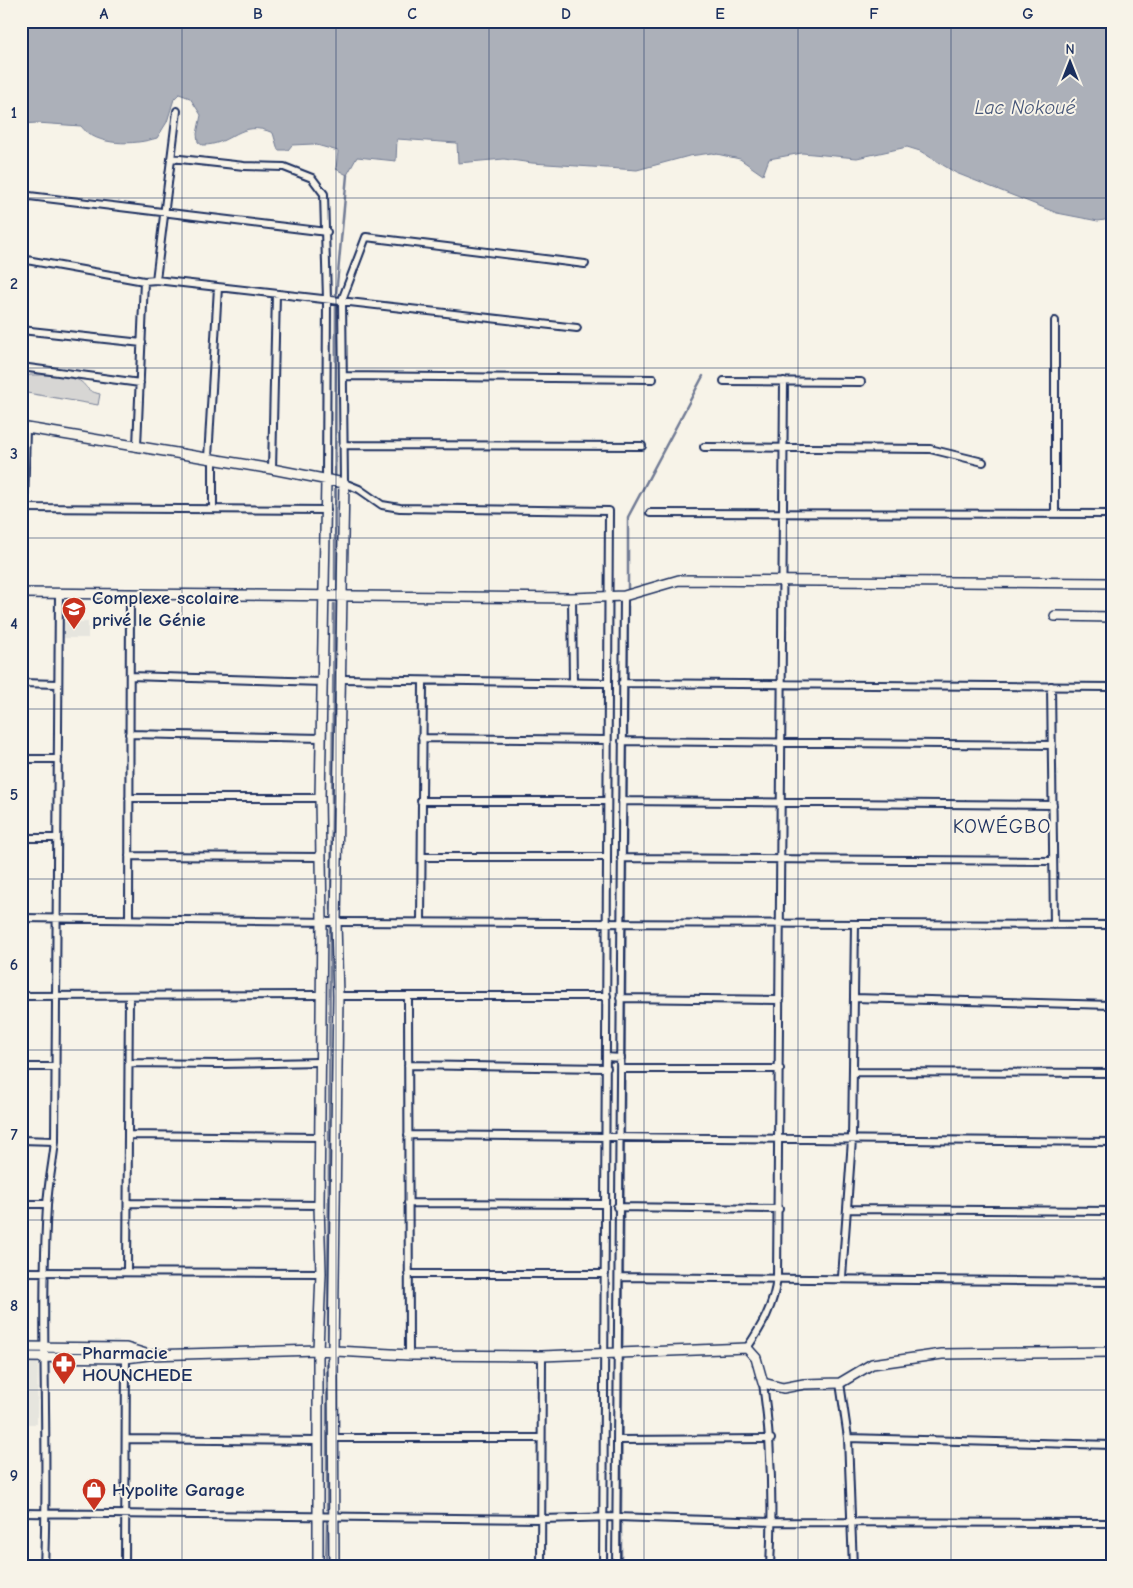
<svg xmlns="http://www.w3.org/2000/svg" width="1133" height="1588" viewBox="0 0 1133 1588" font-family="'Comic Neue',sans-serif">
<rect width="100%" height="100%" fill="#f7f3e8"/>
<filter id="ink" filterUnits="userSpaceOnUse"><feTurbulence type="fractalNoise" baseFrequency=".02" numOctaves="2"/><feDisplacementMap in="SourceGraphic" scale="10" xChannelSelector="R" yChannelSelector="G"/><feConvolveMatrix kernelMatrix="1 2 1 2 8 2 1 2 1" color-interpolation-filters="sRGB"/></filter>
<g filter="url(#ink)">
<!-- built -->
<path fill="#e6e5de" d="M59,622H88V638H59Z
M21,1359H38L37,1424H21Z"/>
<!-- green -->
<path fill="#d7d6d4" stroke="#798299" d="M30,375C45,375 64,374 78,380C88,385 83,390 100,394L98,405L21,392V379Z"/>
<!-- water -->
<path fill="#acb0b9" stroke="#727c95" d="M21,21H1112V219L1098,221L1057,213L956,173L920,151L907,147L857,158L802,153L769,159L763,175L740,159L712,153L689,156L637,170L532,163L504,159L458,163L457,143L397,139L396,161L357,157L347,175L336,169L338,151L313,144L292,145L288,150H278L273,133C240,118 232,146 202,145L198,142L197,134L201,115L190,98L179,94L174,99L167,122L157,138C135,145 96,147 81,126L37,123L21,124Z"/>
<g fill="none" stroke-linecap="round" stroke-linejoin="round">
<!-- stream -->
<path stroke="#727c95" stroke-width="2.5" d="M336,295L347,175
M335,579L336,302
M628,589V517L703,376
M331,910L334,604
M328,1342L330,927
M327,1509V1359
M621,1513L628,606
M326,1567L327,1518
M621,1567V1524"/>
<defs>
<path id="street" d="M171,158L244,166L284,167L312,178L324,194L327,299L326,480
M21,195L327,232
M21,259L144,281L156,280L577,328
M585,264L366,237L342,300L344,483L359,489L382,505L400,508L609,511L603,1567
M156,280L177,111
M1055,321V513
M21,330L142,343
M21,367L140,383
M343,376L653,379
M724,381L861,382
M343,445L642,446
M137,446L144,281
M704,447L930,449L983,462
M208,458L218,287
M213,459V509
M272,469L276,294
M21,508L327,510
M24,508L26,428
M650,513L1112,514
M572,598L573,683
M130,676L322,682
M342,679L607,683
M21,683L58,684
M622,683L1112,687
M1051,686L1054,925
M129,734L322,738
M422,738L607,740
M622,741L1052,745
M21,759H58
M129,798H320
M421,801H607
M622,801L1053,805
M21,838H57
M129,856L320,857
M422,857H606
M621,858L1053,861
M21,918L336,922L1112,925
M129,919L130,594
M421,922L423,682
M21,996L320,995
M338,996H607
M408,996L409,1355
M620,998L780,1000
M854,998L1112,1005
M606,1057L621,1058
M129,1063L219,1064L319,1062
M408,1065L607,1068
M21,1067H56
M621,1069H780
M853,1072L1112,1073
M128,1135L319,1137
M408,1135L1112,1142
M21,1140L55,1141
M128,1203L319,1205
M408,1203L605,1204
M21,1204H47
M617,1207L779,1209
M847,1209L1112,1211
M21,1272L321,1273
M127,1272L129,996
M408,1274H605
M619,1277L1112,1282
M842,1277L852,1140L855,924
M747,1348C762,1326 774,1305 777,1278L784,381
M763,1383C772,1445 773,1505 770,1567
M840,1383L848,1438L853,1567
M334,1438H541
M848,1438L1112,1445
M126,1439L318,1441
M617,1440L771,1439
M21,1513L541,1519L616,1517L773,1522L1112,1523
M44,1567C49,1446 40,1326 47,1206C48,1184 53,1163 55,1141L59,593
M125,1567L126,1348
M541,1567L542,1356
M616,1567L624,596"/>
<path id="secondary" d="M21,427L272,469L344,483L336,922L338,996L333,1351L334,1567
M21,593L572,598L624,596L679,580L1112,583
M1055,616L1112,617
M21,1347L126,1348L146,1354
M21,1357L126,1358L149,1355L318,1350L409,1355L542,1356L747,1348L756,1358L763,1383L783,1388L804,1384L840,1383L872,1364L942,1354L1112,1352
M318,1567V1350L321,1273L319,1205L322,921L320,798L326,480"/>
</defs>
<!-- street casing -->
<use href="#street" stroke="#1b2f5e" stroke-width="10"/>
<!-- secondary casing -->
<use href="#secondary" stroke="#1b2f5e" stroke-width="12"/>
<!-- street -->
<use href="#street" stroke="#f7f3e8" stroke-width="6"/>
<!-- secondary -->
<use href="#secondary" stroke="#f7f3e8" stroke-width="9"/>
</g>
</g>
<!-- grid -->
<path fill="none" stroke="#1b2f5e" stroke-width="1" stroke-opacity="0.55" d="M182,21V1567M336,21V1567M489,21V1567M644,21V1567M798,21V1567M951,21V1567M21,198H1112M21,368H1112M21,538H1112M21,709H1112M21,879H1112M21,1050H1112M21,1220H1112M21,1390H1112"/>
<!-- icons -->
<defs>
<symbol id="school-pin" viewBox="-11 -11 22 30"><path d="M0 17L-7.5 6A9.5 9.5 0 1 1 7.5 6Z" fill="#c8321e" stroke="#f7f3e8"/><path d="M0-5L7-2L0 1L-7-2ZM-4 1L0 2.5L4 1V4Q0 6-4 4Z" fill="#fff"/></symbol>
<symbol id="pharmacy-pin" viewBox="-11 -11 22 30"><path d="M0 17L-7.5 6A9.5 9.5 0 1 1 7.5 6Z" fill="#c8321e" stroke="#f7f3e8"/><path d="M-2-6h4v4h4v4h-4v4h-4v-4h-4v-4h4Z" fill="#fff"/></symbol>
<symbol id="shop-pin" viewBox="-11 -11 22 30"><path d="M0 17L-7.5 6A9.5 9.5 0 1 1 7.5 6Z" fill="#c8321e" stroke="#f7f3e8"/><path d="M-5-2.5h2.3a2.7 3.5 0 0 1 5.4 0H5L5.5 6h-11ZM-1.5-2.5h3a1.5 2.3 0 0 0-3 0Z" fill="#fff"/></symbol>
</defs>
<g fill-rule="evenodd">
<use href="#school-pin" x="60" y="595" width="28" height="38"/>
<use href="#pharmacy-pin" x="50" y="1350" width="28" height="38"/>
<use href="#shop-pin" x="80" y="1476" width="28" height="38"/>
</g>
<g text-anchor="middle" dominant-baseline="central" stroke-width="4" stroke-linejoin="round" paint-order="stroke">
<!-- poi labels -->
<g font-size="19" font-weight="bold" fill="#1b2f5e" stroke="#f7f3e8" text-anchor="start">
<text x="92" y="598">Complexe scolaire<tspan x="92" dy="22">privé le Génie</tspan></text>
<text x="82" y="1353">Pharmacie<tspan x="82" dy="22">HOUNCHEDE</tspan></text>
<text x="112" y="1490">Hypolite Garage</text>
</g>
<!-- water labels -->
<g font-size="20" font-style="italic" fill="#465679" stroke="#f7f3e8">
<text x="1025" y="107">Lac Nokoué</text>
</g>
<!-- neighbourhood labels -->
<g font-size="20" letter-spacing="1" fill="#1b2f5e" stroke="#f7f3e8">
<text x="1002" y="826">KOWÉGBO</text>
</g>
</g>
<!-- margin -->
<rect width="1133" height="1588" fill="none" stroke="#f7f3e8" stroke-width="55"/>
<!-- north arrow -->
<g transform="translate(1070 62)" stroke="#f7f3e8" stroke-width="4" paint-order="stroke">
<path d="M0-4L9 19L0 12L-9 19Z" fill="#1b2f5e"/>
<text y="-8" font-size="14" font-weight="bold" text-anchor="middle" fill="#1b2f5e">N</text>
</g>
<rect x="28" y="28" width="1078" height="1532" fill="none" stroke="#1b2f5e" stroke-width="2"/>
<g font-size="16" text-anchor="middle" font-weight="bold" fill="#1b2f5e">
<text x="104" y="19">A</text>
<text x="258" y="19">B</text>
<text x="412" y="19">C</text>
<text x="566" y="19">D</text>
<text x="720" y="19">E</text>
<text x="874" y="19">F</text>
<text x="1028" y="19">G</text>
<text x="14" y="118">1</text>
<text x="14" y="289">2</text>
<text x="14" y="459">3</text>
<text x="14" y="629">4</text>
<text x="14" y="800">5</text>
<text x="14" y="970">6</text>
<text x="14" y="1140">7</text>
<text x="14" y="1311">8</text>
<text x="14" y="1481">9</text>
</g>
</svg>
